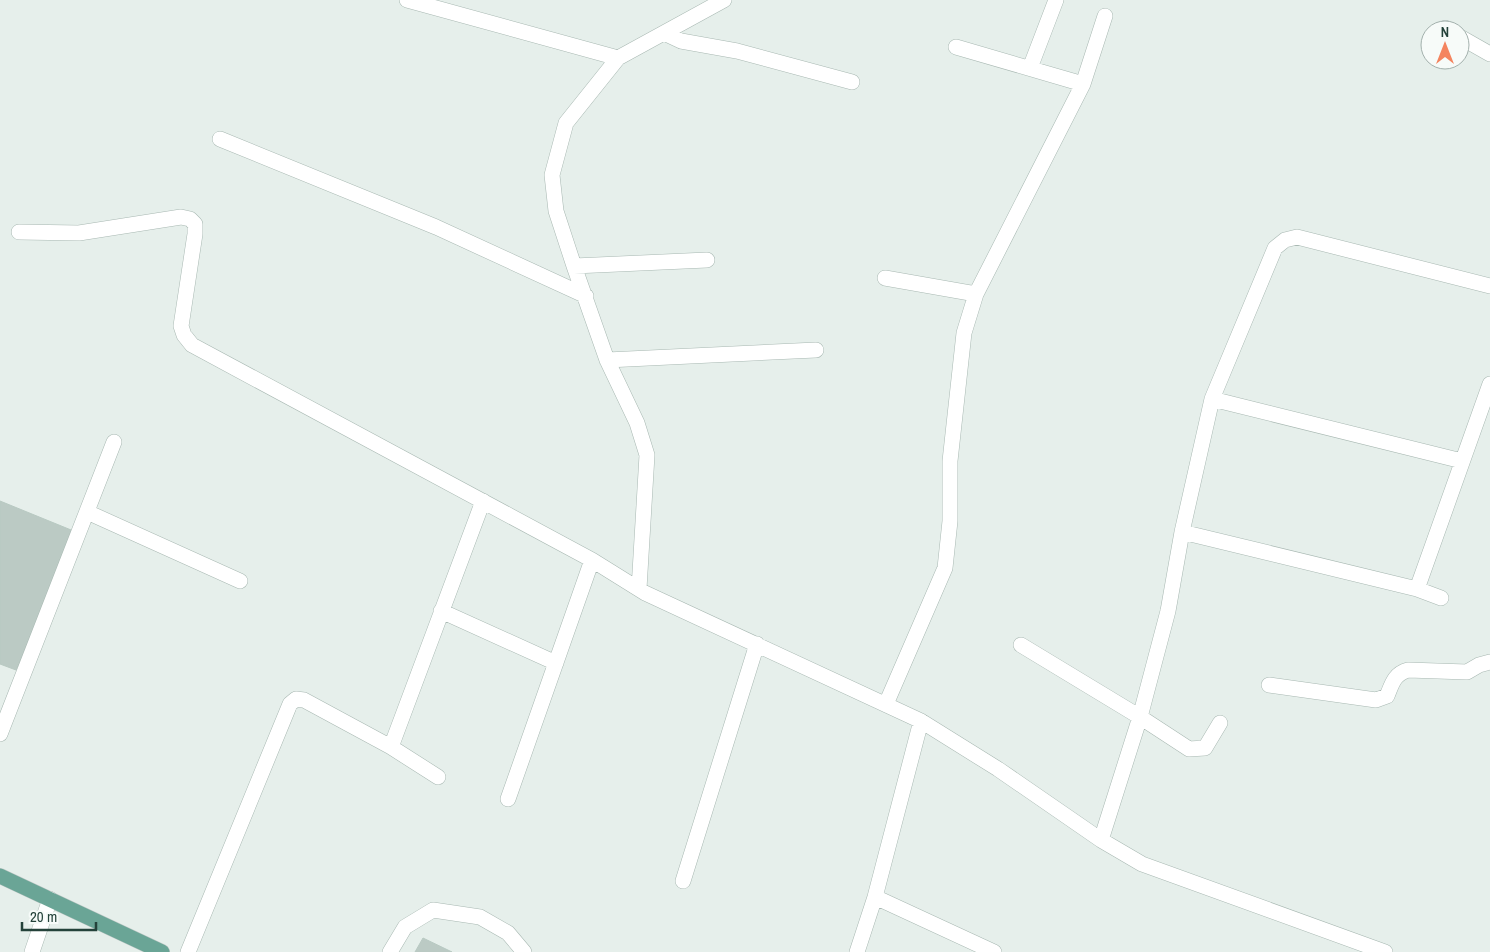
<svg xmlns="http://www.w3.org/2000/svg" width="1490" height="952" viewBox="0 0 1490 952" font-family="'Archivo Narrow',sans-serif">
<rect width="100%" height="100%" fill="#e6efeb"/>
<!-- building -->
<path fill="#bbcac4" stroke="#b8c9c2" d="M0,501L76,532L16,670L0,664Z
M423,938L452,952H415Z"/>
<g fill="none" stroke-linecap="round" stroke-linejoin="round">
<defs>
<path id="minor" d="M407,0L618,58
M1445,28L1448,30
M664,33L681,41L737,51L852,82
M1460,37L1490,54
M956,47L1083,84
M1030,68L1056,0
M220,139L436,227L586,296
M19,232L79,233L181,217L190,219L195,224V234L181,326L184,335L192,345L592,560L645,593L921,721L998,769L1101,840L1142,864L1385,952
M574,266L707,260
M885,278L976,294
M607,360L816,350
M1212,399L1462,461
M87,512L240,581
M1182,532L1417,589L1441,598
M639,589L647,455L637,423L607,360L574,266L556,211L552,175L566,123L618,58L724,0
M1417,589L1490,384
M441,611L556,663
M1021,645L1140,717L1189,749L1205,748L1220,723
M1269,685L1376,700L1387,696C1392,684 1394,674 1408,670L1467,672L1479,665L1490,662
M886,704L945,568L950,521V461L964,333L976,294L1083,84L1105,16
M0,734L114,442
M391,747L483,501
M508,799L592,560
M1101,840L1140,717L1168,611L1182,532L1212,399L1275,248L1285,240L1297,237L1490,286
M683,881L757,644
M875,897L994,952
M32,952L50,899
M188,952L290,704L296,699L304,700L391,747L438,777
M390,952L405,927L433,910L480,917L508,933L524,952
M857,952L875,897L921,721"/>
<path id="major" d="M0,876L162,952"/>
</defs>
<!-- minor casing -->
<use href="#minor" stroke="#a8b8b2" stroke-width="16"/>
<!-- major casing -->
<use href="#major" stroke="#c2cac8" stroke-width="16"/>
<!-- minor -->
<use href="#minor" stroke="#fff" stroke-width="15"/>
<!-- major -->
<use href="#major" stroke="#6aa596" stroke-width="15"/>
</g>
<!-- north arrow -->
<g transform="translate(1445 45)"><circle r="24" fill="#f7fbf9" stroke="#a3b1ad"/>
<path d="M0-4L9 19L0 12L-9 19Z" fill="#f4845f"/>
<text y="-8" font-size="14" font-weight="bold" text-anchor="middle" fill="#24423a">N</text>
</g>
<!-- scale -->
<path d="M22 922v8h74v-8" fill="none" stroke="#24423a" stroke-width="2.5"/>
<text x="30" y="922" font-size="15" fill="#24423a" stroke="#f7fbf9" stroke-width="4" paint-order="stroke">20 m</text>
</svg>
